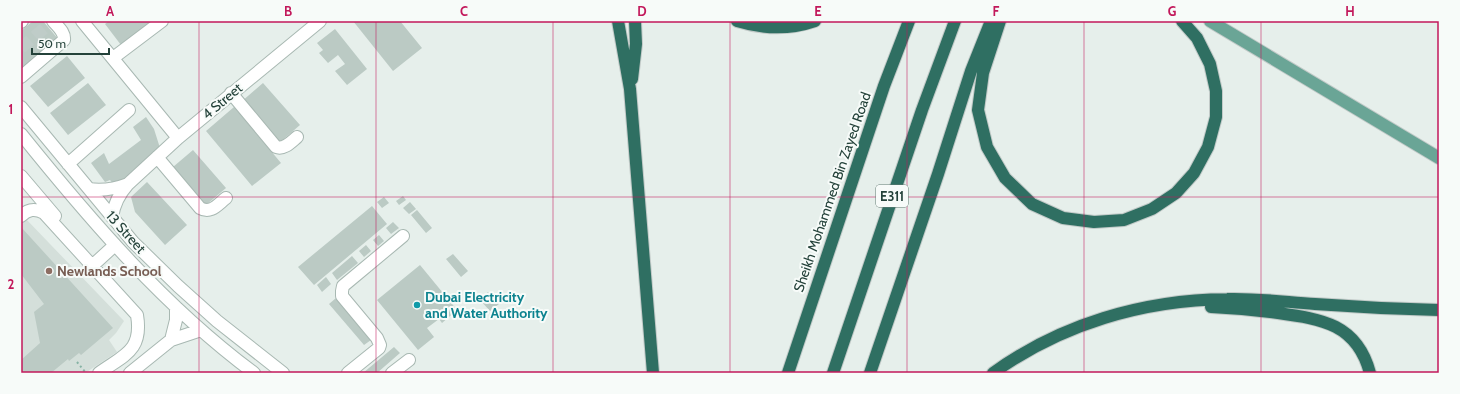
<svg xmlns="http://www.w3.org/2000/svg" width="1460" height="394" viewBox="0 0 1460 394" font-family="Cabin,sans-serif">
<rect width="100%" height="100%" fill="#e6efeb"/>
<!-- built -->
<path fill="#d4dfda" d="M25,218L124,321L116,333L109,340L117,352L85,373H21V222Z"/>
<!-- building -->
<path fill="#bbcac4" d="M33,21H43L59,40L21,73V31Z
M109,21H153L121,45L105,24Z
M353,21H400L422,48L393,71Z
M335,29L367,69L347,85L335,71L345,64L338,55L328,63L319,53L323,50L317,43Z
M67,56L85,78L48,107L30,86Z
M88,83L106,105L68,135L50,113Z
M263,83L300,125L278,144L241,102Z
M234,107L281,163L252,186L206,131Z
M146,117L154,129L160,148L115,186L110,180L105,182L91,163L104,153L109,164L141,140L133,127Z
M193,150L226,188L206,205L173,167Z
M147,182L187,225L165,245L135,212L131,197Z
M403,196L406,200L399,205L396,201Z
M384,197L389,203L382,208L377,202Z
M410,202L416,209L409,214L403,208Z
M372,206L387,224L314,285L298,267Z
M417,210L432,228L426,233L411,215Z
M393,222L399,228L391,234L386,228Z
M21,227L113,328L81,355L79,353L69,361L68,359L51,373H21V360L40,343L34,312L44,304L21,274Z
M379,235L384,241L378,246L373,240Z
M366,245L371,251L364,257L359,251Z
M453,254L468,271L461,277L446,259Z
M352,256L358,263L337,280L332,273Z
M420,265L457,310L442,323L439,319L427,328L434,337L418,350L377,300Z
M326,277L331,284L322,292L317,285Z
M488,292L499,304L490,311L480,300Z
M336,298L371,340L364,345L329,304Z
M394,347L400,353L377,373H363Z"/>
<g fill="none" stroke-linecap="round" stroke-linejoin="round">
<!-- minor-tunnel -->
<path stroke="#bfccc8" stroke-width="12" stroke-dasharray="12 6" stroke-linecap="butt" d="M21,48L47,26"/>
<defs>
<path id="minor" d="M82,21L178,138
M21,22L22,21
M113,58L162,21
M21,77L64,40C65,32 58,27 53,21
M231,93L276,147C284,150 291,142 297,137
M21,107L133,242L178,286L217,321L283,373
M21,134C91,221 164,306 254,373
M157,157L200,208C211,214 217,205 226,198
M68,164L129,110
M21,176L55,216
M89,189C103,191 115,189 128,184
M21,216C28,209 35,208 44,213L137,315C143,351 124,355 99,373
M112,217C114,204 119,194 128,184L178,138L320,21
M92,266L115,245
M171,340L176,320V307
M130,373L171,340L201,330
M348,373L379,348L380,345L377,338L342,296V291L343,286L403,236
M392,373L409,360"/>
<path id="major" d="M1210,21L1439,158"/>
<path id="highway" d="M618,21L630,89L653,373
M737,21C763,29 789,30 815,21
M1000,21L983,73L978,110L987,147L1005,178L1032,204L1063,218L1094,222L1124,220L1152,209L1176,193L1194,173L1208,147L1216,117V91L1210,64L1197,38L1182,21
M632,79L636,44L635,21
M1211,307C1234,308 1256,310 1278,313C1322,319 1357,324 1370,373
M788,373L884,86L909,21
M833,373L922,110L955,21
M870,373L938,174L971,71L991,21
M993,373C1061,324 1143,300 1227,299C1256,298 1285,302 1315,304C1356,307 1397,309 1439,310"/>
</defs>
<!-- minor casing -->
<use href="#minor" stroke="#a8b8b2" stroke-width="14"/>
<!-- major casing -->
<use href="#major" stroke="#c2cac8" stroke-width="14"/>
<!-- highway casing -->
<use href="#highway" stroke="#c2cac8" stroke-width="14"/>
<!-- path -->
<path stroke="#86b3a5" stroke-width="2" stroke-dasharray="2 3" stroke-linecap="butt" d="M77,362L86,373"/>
<!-- minor -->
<use href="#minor" stroke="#fff" stroke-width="12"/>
<!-- major -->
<use href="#major" stroke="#6aa596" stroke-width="12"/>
<!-- highway -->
<use href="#highway" stroke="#2f6f62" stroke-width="12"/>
</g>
<!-- grid -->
<path fill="none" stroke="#c2185b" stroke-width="1" stroke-opacity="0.55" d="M199,21V373M376,21V373M553,21V373M730,21V373M907,21V373M1084,21V373M1261,21V373M21,197H1439"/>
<!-- markers -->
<circle fill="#8d6e63" stroke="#f7fbf9" stroke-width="1.5" cx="49" cy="271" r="4"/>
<circle fill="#0f9aa8" stroke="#f7fbf9" stroke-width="1.5" cx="417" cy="305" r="4"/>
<g text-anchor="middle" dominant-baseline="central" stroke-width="4" stroke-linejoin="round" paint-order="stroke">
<!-- shield labels -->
<rect fill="#f7fbf9" stroke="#637a73" stroke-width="1" x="876" y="185" width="32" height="22" rx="3"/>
<g font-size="13" font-weight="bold" fill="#24423a">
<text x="892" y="196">E311</text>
</g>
<!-- street labels -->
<g font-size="14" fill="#24423a" stroke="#f7fbf9">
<text transform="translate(222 101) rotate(-40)">4 Street</text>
<text transform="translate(832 192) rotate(-71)">Sheikh Mohammed Bin Zayed Road</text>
<text transform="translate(126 232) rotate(48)">13 Street</text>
</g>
<!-- education labels -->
<g font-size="14" font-weight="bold" fill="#785e54" stroke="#f7fbf9" text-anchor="start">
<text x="57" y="271">Newlands School</text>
</g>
<!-- culture labels -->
<g font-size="14" font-weight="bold" fill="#0d838f" stroke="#f7fbf9" text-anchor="start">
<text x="425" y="297">Dubai Electricity<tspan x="425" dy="16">and Water Authority</tspan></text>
</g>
</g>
<!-- border -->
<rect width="1460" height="394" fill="none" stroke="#f7fbf9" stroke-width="44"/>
<!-- scale -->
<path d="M32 48v6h77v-6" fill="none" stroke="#24423a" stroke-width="2"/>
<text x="38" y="48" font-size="12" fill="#24423a" stroke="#f7fbf9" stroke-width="3" paint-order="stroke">50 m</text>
<rect x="22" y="22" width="1416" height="350" fill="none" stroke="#c2185b" stroke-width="1.5"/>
<g font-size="13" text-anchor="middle" font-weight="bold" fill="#c2185b">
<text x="110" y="16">A</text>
<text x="288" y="16">B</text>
<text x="464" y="16">C</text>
<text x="642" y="16">D</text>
<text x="818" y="16">E</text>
<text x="996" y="16">F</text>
<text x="1172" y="16">G</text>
<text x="1350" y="16">H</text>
<text x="11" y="114">1</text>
<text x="11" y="289">2</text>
</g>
</svg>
